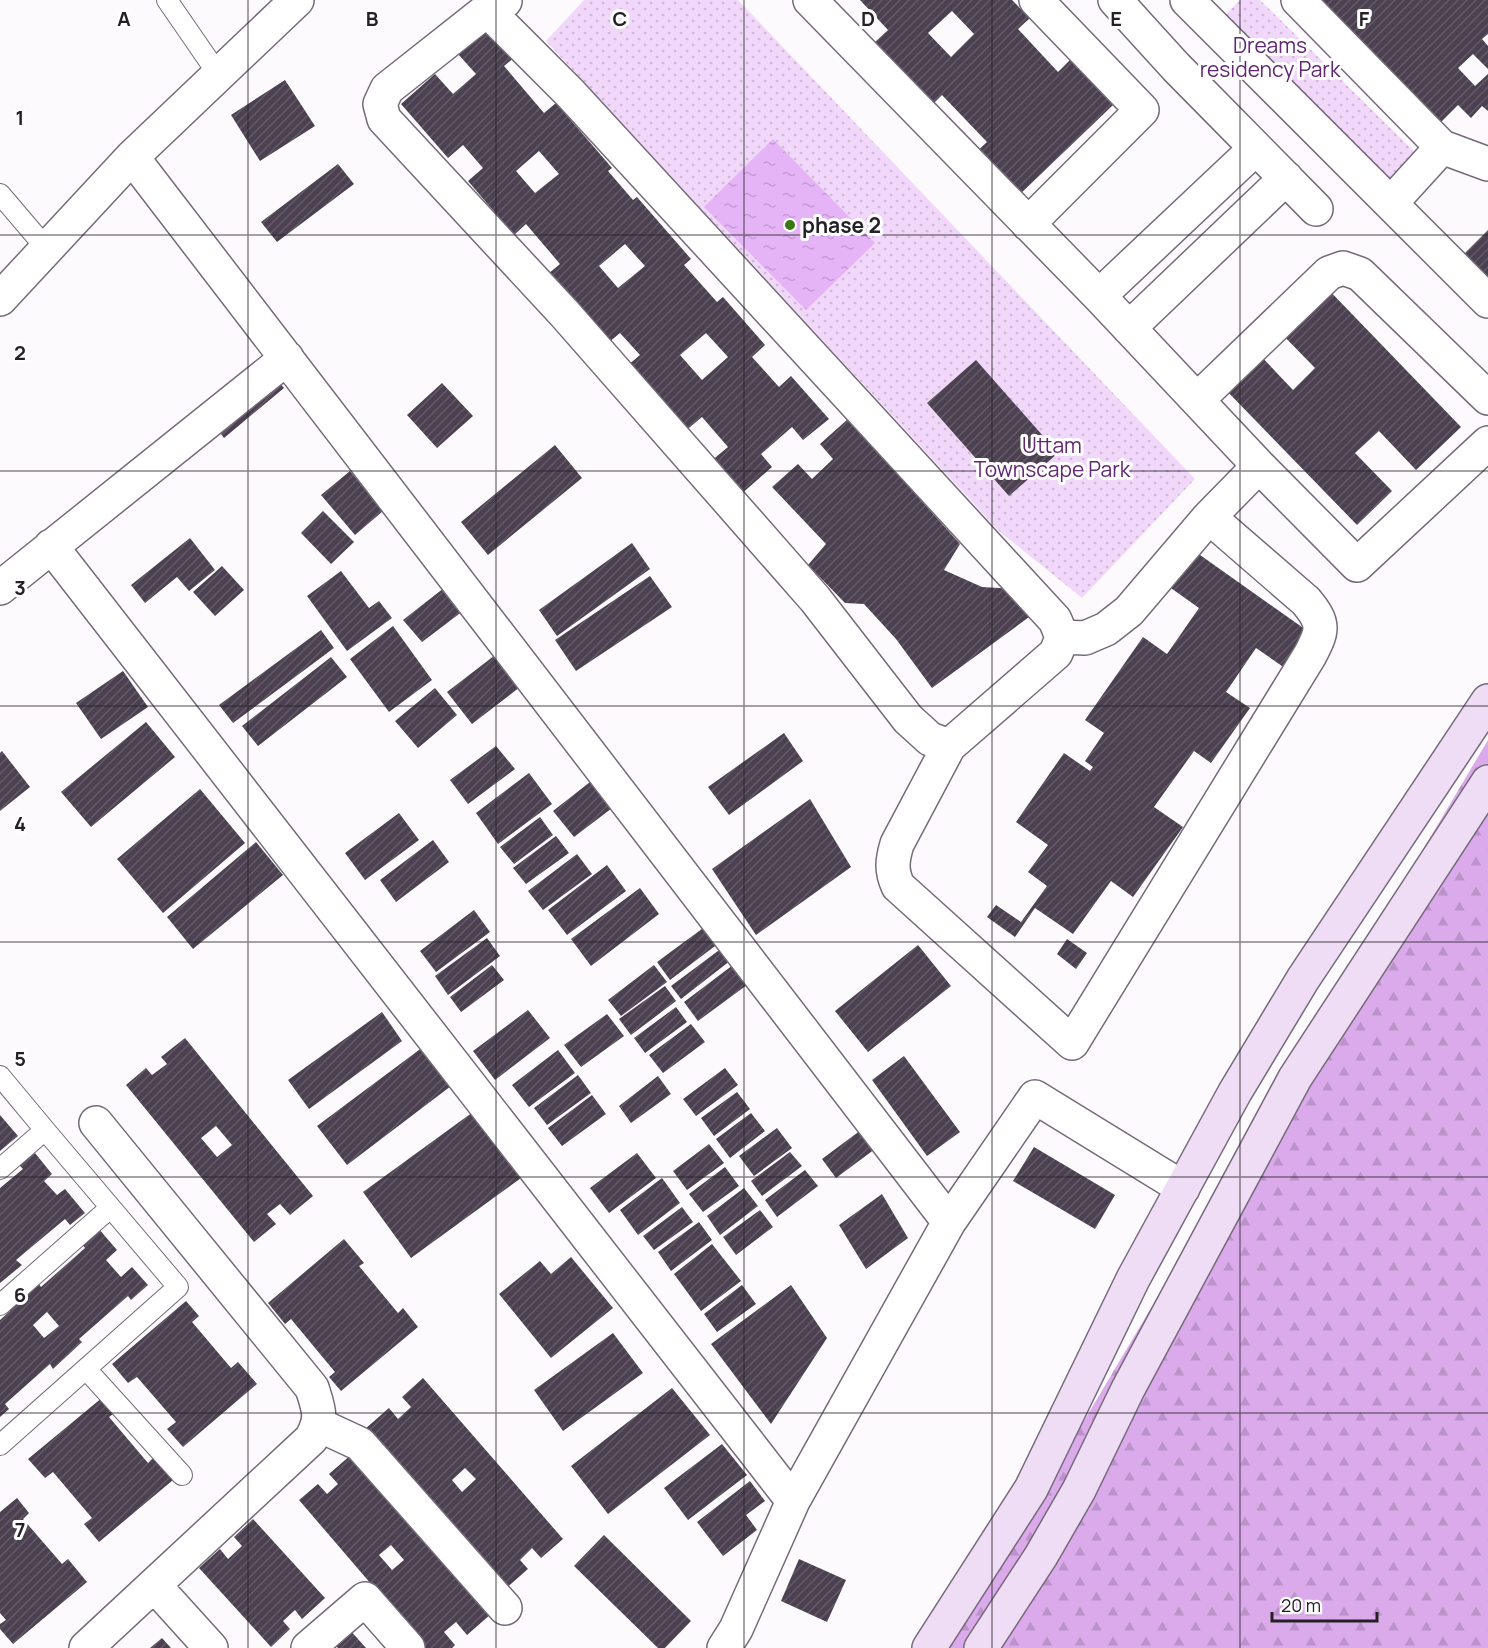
<svg xmlns="http://www.w3.org/2000/svg" width="1488" height="1648" viewBox="0 0 1488 1648" font-family="Manrope,sans-serif">
<defs>
<pattern id="forest-firs" width="22" height="20" patternUnits="userSpaceOnUse" patternTransform="scale(1.5)"><rect width="22" height="20" fill="#daaaeb"/><path d="M5 1l3.5 6h-7zM16 11l3.5 6h-7z" fill="#bb92c9"/></pattern>
<pattern id="park-dots" width="8" height="8" patternUnits="userSpaceOnUse" patternTransform="scale(1.5)"><rect width="8" height="8" fill="#f1d8fa"/><path d="M2 2h.1M6 6h.1" fill="none" stroke="#ceb9d6" stroke-width="1.8" stroke-linecap="round"/></pattern>
<pattern id="water-ripples" width="26" height="14" patternUnits="userSpaceOnUse" patternTransform="scale(1.5)"><rect width="26" height="14" fill="#e5b4f7"/><path d="M2 4q2-2 4 0t4 0M15 11q2-2 4 0t4 0" fill="none" stroke="#c49ad4"/></pattern>
<pattern id="building-hatch" width="6" height="6" patternUnits="userSpaceOnUse" patternTransform="scale(1.5)"><rect width="6" height="6" fill="#4c4150"/><path d="M-1 1l2-2M0 6l6-6M5 7l2-2" fill="none" stroke="#635a66"/></pattern>
</defs>
<rect width="100%" height="100%" fill="#fdfafe"/>
<!-- forest -->
<path fill="url(#forest-firs)" d="M1488,740V1648H911L1046,1485Z"/>
<!-- park -->
<path fill="url(#park-dots)" d="M584,0H738L1195,479L1082,598L999,531L546,41Z
M1240,0H1260L1426,163L1391,221L1213,28Z"/>
<!-- water -->
<path fill="url(#water-ripples)" d="M773,139L875,243L806,310L704,207Z"/>
<!-- building -->
<path fill="url(#building-hatch)" fill-rule="evenodd" d="M860,0H1012L1030,18L1018,29L1058,72L1070,60L1113,105L1013,201L971,157L987,142L942,95L934,103L875,42L888,30ZM952,11L974,34L951,57L928,33Z
M1318,0H1488V34L1482,39L1488,46V69L1473,54L1458,68L1475,86L1488,74V111L1482,106L1471,118L1458,105L1439,124Z
M490,27L516,56L504,66L544,113L556,103L612,168L608,171L633,200L637,197L691,259L684,265L717,302L723,297L765,345L752,357L779,387L791,376L829,419L803,440L792,427L761,454L772,467L739,496L710,462L728,447L702,417L684,432L627,366L640,355L620,333L608,343L548,274L560,264L526,224L514,235L468,181L483,168L463,145L448,158L401,104L435,74L453,94L476,74L458,54ZM539,151L559,174L535,193L516,171ZM625,244L645,266L618,288L599,266ZM706,333L728,357L702,380L680,355Z
M285,80L315,126L260,161L231,115Z
M338,164L354,184L277,242L261,222Z
M1488,230V278L1464,254Z
M1323,284L1461,427L1416,470L1379,431L1355,453L1392,491L1357,525L1224,388L1259,354L1293,390L1315,368L1277,329Z
M976,360L1058,453L1009,496L927,403Z
M270,372L284,388L224,438L211,421Z
M442,383L473,416L437,448L407,415Z
M848,419L960,544L944,570L982,587L1015,589L1036,612L932,688L896,639L864,604L845,603L808,565L826,544L772,487L798,464L812,479L833,459L820,444Z
M555,445L582,478L488,555L461,522Z
M350,471L383,511L355,535L321,495Z
M323,511L354,542L331,564L301,533Z
M190,538L215,570L189,591L177,577L145,603L131,585Z
M632,543L650,569L557,636L539,610Z
M1193,550L1316,637L1292,673L1256,648L1226,692L1250,708L1211,763L1194,751L1154,807L1183,827L1133,897L1111,881L1073,934L1035,908L1015,937L987,917L996,905L1021,922L1047,886L1028,872L1048,845L1016,822L1064,753L1090,771L1093,767L1085,761L1104,733L1085,720L1143,637L1167,654L1199,608L1168,586Z
M222,566L244,590L215,616L193,592Z
M341,571L369,608L379,601L392,618L347,651L307,596Z
M650,576L672,607L576,671L555,640Z
M444,588L463,611L422,642L403,620Z
M393,626L432,680L389,712L350,659Z
M321,630L334,648L233,723L219,705Z
M503,649L528,681L472,724L447,692Z
M331,657L347,677L258,746L242,726Z
M123,671L148,707L101,739L76,703Z
M435,688L457,715L418,748L395,721Z
M146,722L175,757L91,827L61,792Z
M784,733L803,761L729,815L708,787Z
M496,746L515,769L468,804L450,780Z
M2,751L30,787L0,811V753Z
M529,773L552,804L498,844L476,813Z
M599,775L620,802L574,837L553,811Z
M200,789L245,843L163,913L117,859Z
M810,799L851,867L756,935L712,869Z
M399,813L419,840L365,880L345,853Z
M540,817L553,835L514,864L500,847Z
M556,836L569,853L526,884L513,868Z
M433,840L449,862L396,902L380,880Z
M256,842L283,875L193,949L167,917Z
M577,854L592,874L543,910L528,891Z
M607,865L626,891L567,935L548,910Z
M640,888L659,914L591,966L571,939Z
M474,910L490,932L436,972L420,951Z
M710,923L723,940L670,980L657,962Z
M487,938L500,956L448,995L435,976Z
M1067,939L1087,953L1076,969L1057,954Z
M726,945L735,957L681,999L671,986Z
M918,945L951,986L868,1052L835,1011Z
M737,962L751,982L698,1021L684,1002Z
M492,965L504,980L461,1012L450,997Z
M654,965L667,982L621,1016L608,1000Z
M665,986L676,1001L631,1035L619,1019Z
M676,1007L687,1022L645,1053L634,1038Z
M528,1010L550,1038L495,1080L473,1051Z
M382,1012L402,1041L309,1109L288,1080Z
M607,1014L624,1036L581,1067L564,1045Z
M691,1024L705,1042L663,1073L649,1055Z
M185,1038L313,1196L290,1215L280,1204L267,1214L276,1224L254,1242L126,1085L146,1068L152,1075L167,1064L161,1057ZM216,1126L232,1145L217,1157L201,1138Z
M423,1047L451,1086L347,1165L317,1126Z
M558,1050L575,1073L529,1107L512,1085Z
M904,1056L960,1132L927,1156L872,1080Z
M725,1068L738,1085L696,1116L683,1099Z
M578,1075L591,1093L547,1125L534,1108Z
M658,1076L671,1094L631,1123L619,1106Z
M737,1092L750,1109L714,1136L701,1118Z
M592,1095L606,1114L562,1146L548,1128Z
M473,1112L521,1178L411,1258L363,1192Z
M751,1113L765,1131L730,1158L716,1139Z
M0,1115L18,1136L0,1151Z
M869,1124L883,1143L836,1178L822,1159Z
M777,1128L792,1148L754,1176L739,1156Z
M709,1144L724,1163L687,1190L673,1171Z
M1034,1147L1115,1195L1095,1229L1013,1181Z
M790,1152L802,1166L762,1196L751,1181Z
M35,1153L52,1174L44,1181L57,1195L65,1189L85,1213L70,1225L65,1219L16,1260L22,1265L0,1283V1188L23,1169L19,1165Z
M637,1153L656,1178L609,1213L590,1188Z
M725,1167L739,1186L703,1212L689,1194Z
M805,1170L818,1186L777,1217L765,1200Z
M662,1178L680,1203L638,1235L620,1210Z
M744,1188L758,1206L720,1235L707,1216Z
M882,1194L908,1238L866,1269L839,1225Z
M682,1207L693,1222L654,1250L643,1236Z
M760,1210L773,1227L736,1255L723,1237Z
M699,1222L712,1240L671,1271L658,1252Z
M98,1228L117,1250L106,1260L121,1277L132,1267L148,1285L131,1300L128,1296L79,1339L82,1342L53,1369L50,1364L5,1404L9,1409L0,1417V1320L10,1311L7,1308L37,1282L41,1287L85,1248L81,1243ZM47,1312L59,1326L44,1338L33,1325Z
M344,1239L364,1263L359,1266L398,1313L403,1308L418,1327L341,1391L329,1377L335,1372L291,1319L285,1324L268,1303Z
M712,1244L741,1281L701,1311L674,1274Z
M571,1257L613,1308L551,1358L499,1294L540,1261L551,1274Z
M742,1285L756,1304L717,1332L704,1314Z
M791,1285L827,1338L771,1424L711,1344Z
M186,1301L199,1316L192,1322L231,1368L238,1362L257,1384L183,1447L167,1429L176,1422L137,1377L128,1383L112,1364Z
M613,1333L643,1373L563,1431L534,1390Z
M423,1378L563,1539L541,1558L532,1548L520,1560L528,1569L505,1589L365,1429L389,1408L398,1419L411,1407L402,1397ZM465,1468L476,1479L462,1492L452,1480Z
M672,1388L710,1435L608,1514L571,1466Z
M103,1397L116,1412L109,1417L148,1463L154,1457L173,1480L99,1542L84,1524L92,1518L53,1472L45,1478L28,1459Z
M722,1444L747,1475L688,1520L664,1488Z
M352,1454L491,1614L467,1635L456,1622L444,1632L455,1645L452,1648H426L299,1500L318,1484L327,1494L338,1484L329,1474ZM391,1545L404,1560L392,1570L379,1555Z
M750,1481L765,1501L746,1515L757,1530L723,1556L697,1522Z
M17,1498L29,1513L23,1519L62,1564L68,1559L87,1582L13,1644L0,1629V1624L6,1620L0,1613V1512Z
M253,1519L325,1598L302,1619L295,1610L283,1621L290,1629L271,1647L199,1568L220,1549L228,1559L242,1546L234,1537Z
M604,1535L691,1621L665,1648H658L574,1566Z
M799,1559L846,1580L827,1622L781,1601Z
M349,1629L366,1648H338L334,1644Z
M162,1638L171,1648H150Z"/>
<g fill="none" stroke-linecap="round" stroke-linejoin="round">
<defs>
<path id="lane" d="M167,0L218,74
M0,194L46,248
M0,1076L45,1130
M0,1169L45,1130L178,1287L0,1445
M0,1305L110,1208
M86,1369L182,1475"/>
<path id="street" d="M810,0L1099,296L1259,466L1357,565L1488,443
M1115,0L1176,67L1316,209
M1187,0L1488,301
M1298,0L1442,147
M505,1L487,10L387,89L380,104L384,119L564,313L815,599L908,719L930,739L949,746
M487,10L570,93L1055,620L1062,637L1056,653L949,746L897,844C892,861 891,870 898,886L1072,1043L1310,655C1323,630 1325,624 1306,601L1209,517
M132,157L949,1222
M1391,203L1442,147L1488,164
M1028,224L1142,110L1036,0
M1099,296L1256,148
M0,299L132,157L297,0
M1129,328L1286,178
M1197,400L1329,273L1343,268L1360,274L1488,398
M51,546L793,1501
M0,588L287,358
M1062,637L1085,638L1106,629L1129,611L1209,517L1259,466
M319,1425L360,1444L505,1608
M154,1585L211,1648
M86,1648L311,1439C323,1418 319,1410 312,1388L96,1123
M308,1648L365,1599L408,1648
M724,1648L736,1629L793,1501L949,1222L1035,1097L1183,1188"/>
<path id="secondary" d="M929,1648L1031,1489L1133,1279L1235,1092L1303,979L1488,701
M981,1648L1041,1556L1079,1490L1128,1389L1295,1078L1488,782"/>
</defs>
<!-- lane casing -->
<use href="#lane" stroke="#766a7a" stroke-width="22"/>
<!-- street casing -->
<use href="#street" stroke="#766a7a" stroke-width="36"/>
<!-- secondary casing -->
<use href="#secondary" stroke="#766a7a" stroke-width="36"/>
<!-- lane -->
<use href="#lane" stroke="#fff" stroke-width="20"/>
<!-- street -->
<use href="#street" stroke="#fff" stroke-width="33"/>
<!-- secondary -->
<use href="#secondary" stroke="#efdcf5" stroke-width="33"/>
</g>
<!-- grid -->
<path fill="none" stroke="#242026" stroke-width="1.5" stroke-opacity="0.55" d="M248,0V1648M496,0V1648M744,0V1648M992,0V1648M1240,0V1648M0,235H1488M0,471H1488M0,706H1488M0,942H1488M0,1177H1488M0,1413H1488"/>
<!-- markers -->
<circle fill="#397814" stroke="#fff" stroke-width="2" cx="790" cy="225" r="6"/>
<g text-anchor="middle" dominant-baseline="central" stroke-width="6" stroke-linejoin="round" paint-order="stroke">
<!-- park labels -->
<g font-size="21" fill="#612773" stroke="#fff">
<text x="1270" y="45">Dreams<tspan x="1270" dy="24">residency Park</tspan></text>
<text x="1052" y="445">Uttam<tspan x="1052" dy="24">Townscape Park</tspan></text>
</g>
<!-- poi labels -->
<g font-size="21" font-weight="bold" fill="#242026" stroke="#fff" text-anchor="start">
<text x="802" y="225">phase 2</text>
</g>
</g>
<g font-size="20" text-anchor="middle" font-weight="bold" fill="#242026" stroke="#fff" stroke-width="6" stroke-linejoin="round" paint-order="stroke">
<text x="124" y="26">A</text>
<text x="372" y="26">B</text>
<text x="620" y="26">C</text>
<text x="868" y="26">D</text>
<text x="1116" y="26">E</text>
<text x="1364" y="26">F</text>
<text x="20" y="125">1</text>
<text x="20" y="360">2</text>
<text x="20" y="595">3</text>
<text x="20" y="831">4</text>
<text x="20" y="1066">5</text>
<text x="20" y="1302">6</text>
<text x="20" y="1537">7</text>
</g>
<!-- scale -->
<path d="M1272 1612v9h105v-9" fill="none" stroke="#242026" stroke-width="3"/>
<text x="1281" y="1612" font-size="18" fill="#242026" stroke="#ffffff" stroke-width="4.5" paint-order="stroke">20 m</text>
</svg>
